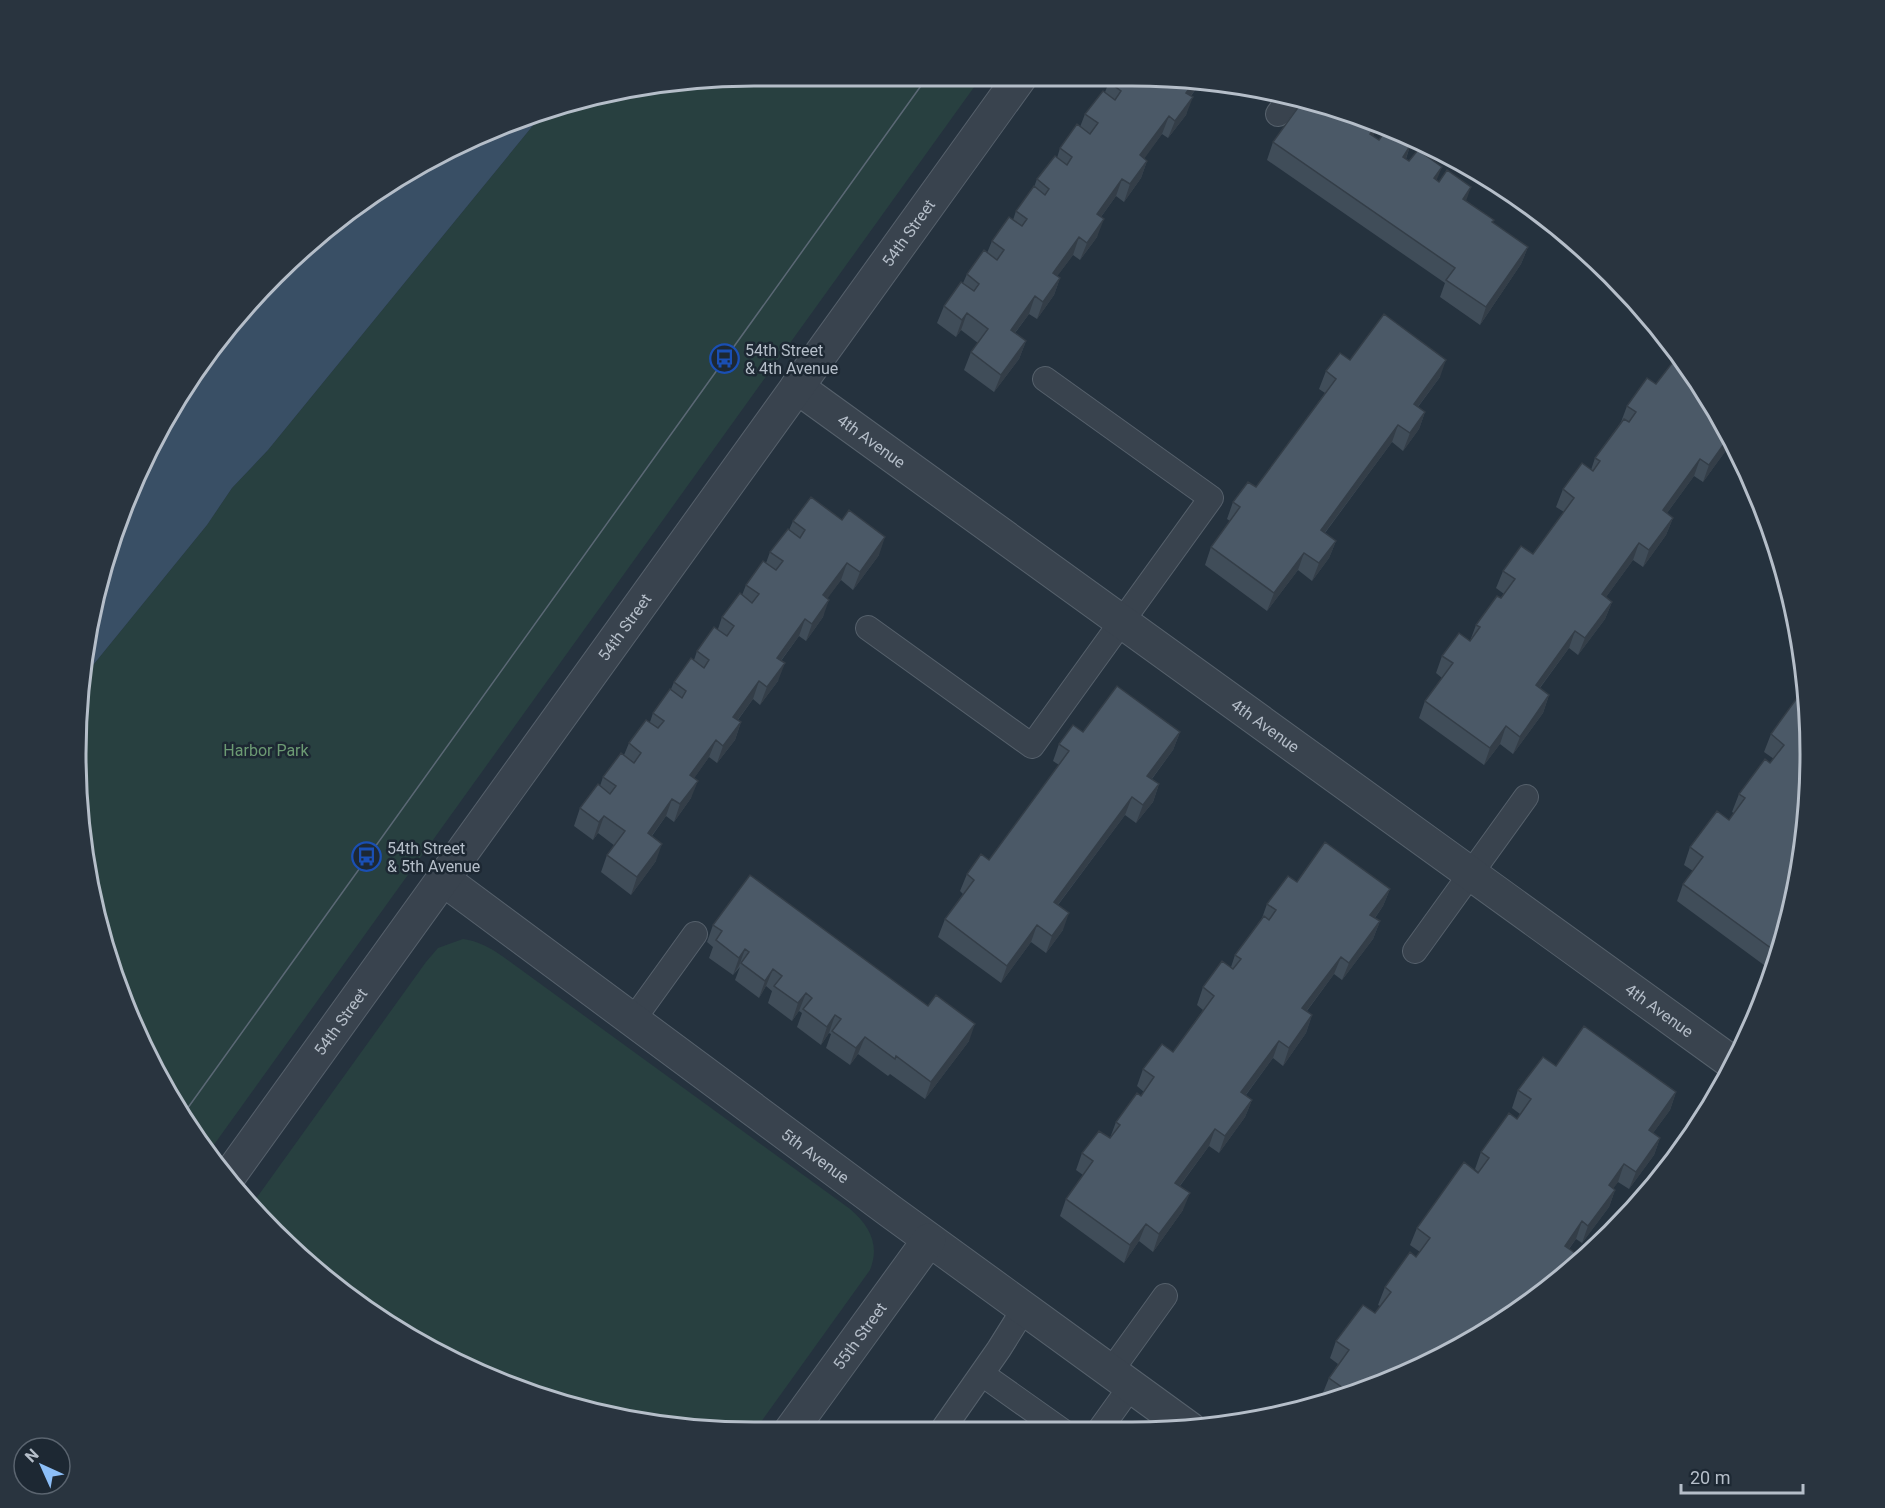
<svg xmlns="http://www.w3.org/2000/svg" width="1885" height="1508" viewBox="0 0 1885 1508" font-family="Roboto,sans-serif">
<rect width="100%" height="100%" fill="#25323e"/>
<!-- green -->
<path fill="#284040" d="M754,75L982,76L208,1153L166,1093L98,929L75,754L85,675L207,525L232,488L268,450L544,112L579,98Z
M463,939C478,941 489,947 502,956L850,1209C870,1226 880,1245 870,1270L753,1433L622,1420L494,1381L341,1293L250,1207L426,962L438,948Z"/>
<!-- water -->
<path fill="#394f65" d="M544,112L268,450L232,488L207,525L85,675L98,578L166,414L274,274L415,166Z"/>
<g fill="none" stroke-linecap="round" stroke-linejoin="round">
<defs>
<path id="service" d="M1278,114L1289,99
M868,628L1032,746L1211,498L1045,379
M1415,951L1526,797
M633,1020L695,934
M1111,1371L1165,1296
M982,1374L1064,1432
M941,1432L999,1349L1024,1309
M1098,1432L1131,1386"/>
<g id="minor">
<path id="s1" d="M797,387L1734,1064"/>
<path id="s2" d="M443,879L890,1211L1190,1429"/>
<path id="s3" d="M789,1433L929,1240"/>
</g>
<g id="tertiary">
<path id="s4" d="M227,1179L1021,76"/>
</g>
</defs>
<!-- service casing -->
<use href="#service" stroke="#56616c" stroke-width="26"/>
<!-- minor casing -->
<use href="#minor" stroke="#56616c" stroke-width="35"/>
<!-- tertiary casing -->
<use href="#tertiary" stroke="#56616c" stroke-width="35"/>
<!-- service -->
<use href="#service" stroke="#39434e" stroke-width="24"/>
<!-- minor -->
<use href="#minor" stroke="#39434e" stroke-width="33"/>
<!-- tertiary -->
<use href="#tertiary" stroke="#39434e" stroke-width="33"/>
<!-- tram -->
<path stroke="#5b6875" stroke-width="1.5" d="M182,1116L928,76"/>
</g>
<!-- wall -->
<path fill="#404d59" d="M1175,76L1201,82L1191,96L1186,115L1168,138L1162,134L1144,158L1147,161L1141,178L1124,202L1116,196L1101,217L1097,237L1080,260L1073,255L1057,276L1060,278L1054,295L1037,319L1029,314L1015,333L1026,341L1019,359L994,392L964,370L971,352L978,343L961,330L956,337L937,323L944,306L963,283L967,274L987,253L992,241L1013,220L1016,211L1034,187L1037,179L1057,158L1060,148L1080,127L1085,114L1105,92L1109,82Z
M1345,116L1378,124L1373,136L1379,140L1410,146L1406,159L1494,220L1492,223L1528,247L1521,264L1480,325L1440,297L1445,283L1267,160L1273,142Z
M1350,360L1440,377L1418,407L1425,412L1419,429L1403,451L1392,442L1325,533L1336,541L1329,558L1312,581L1298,570L1267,611L1205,565L1211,547L1230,521L1227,519L1233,502L1256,487L1325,393L1319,389L1326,371Z
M1656,384L1719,415L1732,442L1703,482L1694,476L1667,513L1673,518L1666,535L1643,567L1633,560L1606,597L1612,602L1605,619L1578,655L1569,648L1540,688L1549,695L1543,713L1513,754L1500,744L1484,765L1419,718L1425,701L1442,678L1436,673L1442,656L1470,641L1476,625L1504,594L1496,588L1503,571L1533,554L1564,512L1556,507L1563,489L1591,470L1595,458L1621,422L1627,406Z
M793,521L879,555L853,590L841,580L827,598L823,617L806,641L799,636L781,661L778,681L760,705L753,699L738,720L741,722L735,740L717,763L709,757L694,778L691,798L674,822L666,816L652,836L656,861L631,895L601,872L607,855L615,846L598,833L593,840L574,826L580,808L600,786L603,777L624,755L629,743L650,722L653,713L671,689L674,682L694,660L697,651L718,629L722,617L742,595L746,585L766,563L770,552L789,530Z
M1805,687L1787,930L1777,956L1768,968L1677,901L1683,884L1693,871L1684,865L1690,847L1729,820L1734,813L1732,812L1739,794L1774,759L1764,752L1771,734Z
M1083,732H1180L1173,750L1152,779L1159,784L1153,802L1136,823L1125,815L1058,905L1063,930L1046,953L1031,942L1001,983L938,937L945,919L963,894L960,891L967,874L989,860L1059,765L1053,761L1059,744Z
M1297,882L1390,889L1383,906L1375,918L1380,921L1373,939L1342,980L1334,974L1307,1011L1312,1015L1306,1033L1283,1066L1273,1058L1246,1095L1252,1100L1245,1117L1219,1153L1209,1146L1180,1186L1183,1210L1153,1252L1139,1241L1124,1263L1060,1216L1066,1199L1083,1175L1076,1170L1082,1153L1110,1138L1116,1122L1144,1092L1137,1086L1143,1069L1173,1052L1203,1010L1197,1005L1203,987L1231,967L1235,955L1262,918L1267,904Z
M713,925L969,1041L925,1099L890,1074L888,1076L858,1054L850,1065L826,1048L831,1034L829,1033L821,1045L797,1027L802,1013L799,1011L792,1021L768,1003L772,991L766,986L759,998L735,980L740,967L733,975L709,958L713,947L707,942Z
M1556,1066L1676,1092L1670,1110L1653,1133L1660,1138L1654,1155L1629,1189L1618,1182L1613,1188L1615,1190L1609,1207L1582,1243L1576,1239L1569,1249L1568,1270L1566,1274L1470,1342L1349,1397L1330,1401L1322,1395L1329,1378L1338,1364L1330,1358L1336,1341L1375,1313L1380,1306L1378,1305L1385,1287L1416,1257L1420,1252L1410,1245L1417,1228L1478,1173V1172L1475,1169L1481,1152L1517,1119L1520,1114L1512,1108L1518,1090Z"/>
<!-- shaded-wall -->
<path fill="#343e48" d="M1195,80L1201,82L1180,110L1186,93Z
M1193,97L1186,115L1168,138L1175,121Z
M1169,116L1162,134L1134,173L1140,155Z
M1377,124H1378L1372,140L1370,134Z
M1410,146L1404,164L1403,157Z
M1147,161L1141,178L1124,202L1130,184Z
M1442,167L1435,184L1434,178Z
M1122,179L1116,196L1090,232L1097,214Z
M1471,187L1465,204L1463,199Z
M1104,219L1097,237L1080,260L1087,243Z
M1079,237L1073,255L1047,290L1053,273Z
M1528,247L1521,264L1480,325L1486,307Z
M1060,278L1054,295L1037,319L1043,302Z
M1035,296L1029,314L1004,347L1011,330Z
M967,313L961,330L956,337L962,320Z
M1026,341L1019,359L994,392L1001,375Z
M1446,360L1440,377L1407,421L1414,404Z
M1425,412L1419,429L1403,451L1410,433Z
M1398,425L1392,442L1314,547L1321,530Z
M1729,437L1732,442L1703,482L1709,465Z
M1700,459L1694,476L1656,528L1663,510Z
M1673,518L1666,535L1643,567L1649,550Z
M885,537L879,555L853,590L860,572Z
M1336,541L1329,558L1312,581L1319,563Z
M1639,543L1633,560L1595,612L1602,594Z
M1304,553L1298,570L1267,611L1274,593Z
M847,563L841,580L817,613L823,595Z
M829,600L823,617L806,641L812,624Z
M1612,602L1605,619L1578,655L1585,638Z
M805,619L799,636L770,675L777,658Z
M1575,631L1569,648L1529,702L1536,685Z
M785,663L778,681L760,705L767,687Z
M759,681L753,699L727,734L733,717Z
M1549,695L1543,713L1513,754L1520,737Z
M741,722L735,740L717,763L723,746Z
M1506,726L1500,744L1484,765L1490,748Z
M1180,732L1173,750L1141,793L1147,776Z
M716,740L709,757L684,793L690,775Z
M698,781L691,798L674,822L680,804Z
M1159,784L1153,802L1136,823L1143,805Z
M1132,797L1125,815L1047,919L1054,902Z
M672,799L666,816L641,850L648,833Z
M604,816L598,833L593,840L599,822Z
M662,844L656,861L631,895L637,877Z
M1390,889L1383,906L1364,933L1370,915Z
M1069,913L1063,930L1046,953L1052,936Z
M1380,921L1373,939L1342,980L1349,963Z
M1037,925L1031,942L1001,983L1007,966Z
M1784,938L1777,956L1768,968L1775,951Z
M745,949L739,966L733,975L739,958Z
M1341,957L1334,974L1296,1025L1302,1008Z
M773,969L766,986L759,998L765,981Z
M806,993L799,1011L792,1021L798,1003Z
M835,1015L829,1033L821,1045L827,1027Z
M1312,1015L1306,1033L1283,1066L1289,1048Z
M975,1024L969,1041L925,1099L931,1082Z
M865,1037L858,1054L850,1065L856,1048Z
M1279,1041L1273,1058L1235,1109L1241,1092Z
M1676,1092L1670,1110L1642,1148L1649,1130Z
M1252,1100L1245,1117L1219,1153L1225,1136Z
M1215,1129L1209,1146L1169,1200L1175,1183Z
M1660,1138L1654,1155L1629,1189L1636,1172Z
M1624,1164L1618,1182L1603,1203L1609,1185Z
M1615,1190L1609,1207L1582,1243L1588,1226Z
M1190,1193L1183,1210L1153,1252L1159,1234Z
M1582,1221L1576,1239L1558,1263L1565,1246Z
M1146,1224L1139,1241L1124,1263L1130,1245Z
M1575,1253L1568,1270L1566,1274L1553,1283Z"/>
<!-- building -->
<path fill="#4b5967" stroke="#343e48" stroke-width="1.5" d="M1113,76H1175L1195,80L1186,93L1193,97L1175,121L1169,116L1140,155L1147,161L1130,184L1122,179L1097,214L1104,219L1087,243L1079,237L1053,273L1060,278L1043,302L1035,296L1011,330L1026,341L1001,375L971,352L988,329L967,313L962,320L944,306L961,282L974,291L979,284L967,274L984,250L997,260L1004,250L992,241L1009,217L1022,226L1027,219L1016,211L1034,186L1045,195L1049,189L1037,179L1055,156L1067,165L1072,157L1060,148L1077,124L1090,134L1098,123L1085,114L1103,91L1115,100L1121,91L1109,82Z
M1302,102L1345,110L1342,114L1346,117L1350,111L1377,124L1370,134L1379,140L1386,130L1410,146L1403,157L1409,161L1418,150L1442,167L1434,178L1439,182L1447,170L1471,187L1463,199L1494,220L1492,222L1528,247L1486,307L1446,280L1455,268L1273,142Z
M1384,314L1446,360L1414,404L1425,412L1410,433L1398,425L1321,530L1336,541L1319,563L1304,553L1274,593L1211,547L1240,507L1233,502L1248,482L1256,487L1336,379L1326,371L1340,353L1350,360Z
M1679,354L1719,415L1729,437L1709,465L1700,459L1663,510L1673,518L1649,550L1639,543L1602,594L1612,602L1585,638L1575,631L1536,685L1549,695L1520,737L1506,726L1490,748L1425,701L1453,663L1442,656L1459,633L1470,641L1480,627L1476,625L1497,596L1501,598L1515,579L1503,571L1521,546L1533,554L1574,498L1563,489L1582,463L1593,471L1600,461L1595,458L1624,419L1629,422L1636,412L1627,406L1647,378L1656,384Z
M811,497L842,520L849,510L885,537L860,572L847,563L823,595L829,600L812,624L805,619L777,658L785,663L767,687L759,681L733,717L741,722L723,746L716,740L690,775L698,781L680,804L672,799L648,833L662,844L637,877L607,855L625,831L604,816L599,822L580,808L598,784L610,794L616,786L603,777L621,753L634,763L641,753L629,743L646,720L658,728L664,721L653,713L670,689L682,698L686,691L674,682L691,658L704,668L709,660L697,651L714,627L727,636L734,626L722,617L740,593L752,603L759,594L746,585L763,561L776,570L783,561L770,552L788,529L800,538L805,530L793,521Z
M1117,686L1180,732L1147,776L1159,784L1143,805L1132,797L1054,902L1069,913L1052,936L1037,925L1007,966L945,919L974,880L967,874L981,854L989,860L1069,751L1059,744L1073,725L1083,732Z
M1805,687L1809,799L1787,930L1784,938L1775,951L1683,884L1703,857L1690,847L1717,811L1729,820L1745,798L1739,794L1765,759L1770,763L1784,745L1771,734Z
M1325,842L1390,889L1370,915L1380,921L1349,963L1341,957L1302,1008L1312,1015L1289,1048L1279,1041L1241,1092L1252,1100L1225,1136L1215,1129L1175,1183L1190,1193L1159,1234L1146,1224L1130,1245L1066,1199L1093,1161L1082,1153L1099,1131L1110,1138L1120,1125L1116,1122L1137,1093L1141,1096L1154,1077L1143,1069L1162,1044L1173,1052L1214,996L1203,987L1222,961L1233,969L1241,959L1235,955L1264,916L1269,920L1276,910L1267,904L1288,876L1297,882Z
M750,875L928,1006L936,995L975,1024L931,1082L896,1056L895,1059L865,1037L856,1048L832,1031L841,1019L835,1015L827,1027L803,1009L812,998L806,993L798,1003L774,986L782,976L773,969L765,981L741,963L749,952L745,949L739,958L716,940L722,931L713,925Z
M1584,1026L1676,1092L1649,1130L1660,1138L1636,1172L1624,1164L1609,1185L1615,1190L1588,1226L1582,1221L1565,1246L1575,1253L1553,1283L1525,1303L1524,1302L1521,1306L1470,1342L1353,1395L1329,1378L1349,1350L1336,1341L1363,1305L1375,1313L1391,1292L1385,1287L1410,1252L1416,1257L1430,1238L1417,1228L1464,1162L1478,1173L1489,1158L1481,1152L1509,1113L1517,1119L1531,1099L1518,1090L1543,1057L1556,1066Z
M870,1428L877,1433H867Z"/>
<!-- icons -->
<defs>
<symbol id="bus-ring" viewBox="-11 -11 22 22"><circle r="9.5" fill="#1d2833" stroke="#1a4fb4" stroke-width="1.5"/><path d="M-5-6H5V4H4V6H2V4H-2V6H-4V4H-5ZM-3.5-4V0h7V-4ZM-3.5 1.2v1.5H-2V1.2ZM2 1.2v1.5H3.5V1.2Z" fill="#1a4fb4"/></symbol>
</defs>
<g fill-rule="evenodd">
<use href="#bus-ring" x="708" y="342" width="33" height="33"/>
<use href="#bus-ring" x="350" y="840" width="33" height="33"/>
</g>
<g text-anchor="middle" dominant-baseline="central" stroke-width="5" stroke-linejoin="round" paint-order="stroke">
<!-- street labels -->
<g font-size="16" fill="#b5bec9" stroke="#1d2833">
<text stroke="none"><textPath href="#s4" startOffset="1166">54th Street</textPath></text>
<text stroke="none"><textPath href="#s1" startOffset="92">4th Avenue</textPath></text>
<text stroke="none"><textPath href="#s4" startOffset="680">54th Street</textPath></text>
<text stroke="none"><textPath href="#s1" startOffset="578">4th Avenue</textPath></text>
<text stroke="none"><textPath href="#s1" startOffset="1064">4th Avenue</textPath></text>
<text stroke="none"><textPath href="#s4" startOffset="194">54th Street</textPath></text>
<text stroke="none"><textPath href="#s2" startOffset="464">5th Avenue</textPath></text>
<text stroke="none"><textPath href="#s3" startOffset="120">55th Street</textPath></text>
</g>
<!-- poi labels -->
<g font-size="16" fill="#b5bec9" stroke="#1d2833" text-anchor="start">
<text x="745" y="350">54th Street<tspan x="745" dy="18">&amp; 4th Avenue</tspan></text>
<text x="387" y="848">54th Street<tspan x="387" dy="18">&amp; 5th Avenue</tspan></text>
</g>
<!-- park labels -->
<g font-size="16" fill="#6c9a73" stroke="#1d2833">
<text x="266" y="750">Harbor Park</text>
</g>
</g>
<!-- crop -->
<path d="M0 0H1885V1508H0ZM754 86H1132A668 668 0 0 1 1800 754V754A668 668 0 0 1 1132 1422H754A668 668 0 0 1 86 754V754A668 668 0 0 1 754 86Z" fill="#29343f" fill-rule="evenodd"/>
<path fill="none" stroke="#b5bec9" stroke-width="3" d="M754 86H1132A668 668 0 0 1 1800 754V754A668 668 0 0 1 1132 1422H754A668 668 0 0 1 86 754V754A668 668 0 0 1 754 86Z"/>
<!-- north arrow -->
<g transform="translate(42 1466) rotate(315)"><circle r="28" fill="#1d2833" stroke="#5a646f" stroke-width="1.5"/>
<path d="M0-4.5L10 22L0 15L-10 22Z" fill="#8cbef7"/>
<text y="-9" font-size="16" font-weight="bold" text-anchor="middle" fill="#b5bec9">N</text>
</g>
<!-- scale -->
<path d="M1681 1484v9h122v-9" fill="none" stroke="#b5bec9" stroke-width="3"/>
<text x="1690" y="1484" font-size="18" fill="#b5bec9" stroke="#1d2833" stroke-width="4.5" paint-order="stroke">20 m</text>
</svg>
